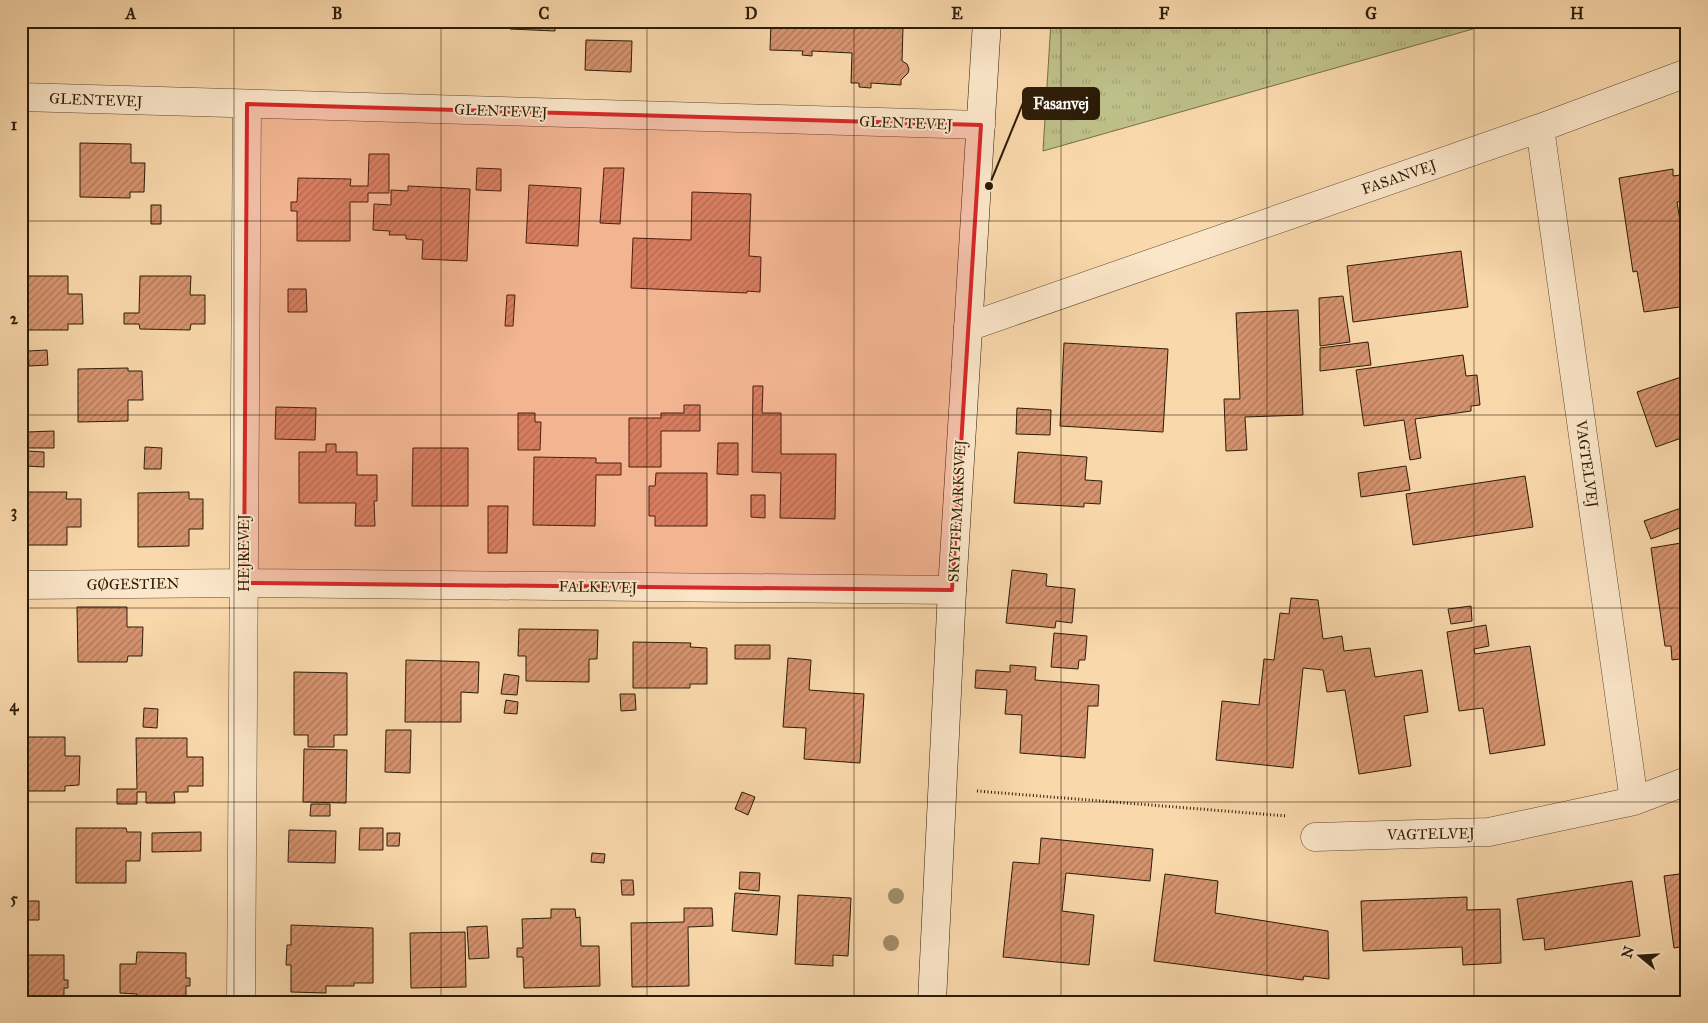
<svg xmlns="http://www.w3.org/2000/svg" width="1708" height="1023" viewBox="0 0 1708 1023" font-family="'IM FELL Great Primer',serif">
<defs>
<pattern id="grass-tufts" width="24" height="20" patternUnits="userSpaceOnUse" patternTransform="scale(1.25)"><rect width="24" height="20" fill="#bebf89"/><path d="M3 7l-1-3M5 7V3M7 7l1-3M15 17l-1-3M17 17v-4M19 17l1-3" fill="none" stroke="#a3a475"/></pattern>
<pattern id="building-hatch" width="6" height="6" patternUnits="userSpaceOnUse" patternTransform="scale(1.25)"><rect width="6" height="6" fill="#d6936f"/><path d="M-1 1l2-2M0 6l6-6M5 7l2-2" fill="none" stroke="#ae7759"/></pattern>
</defs>
<rect width="100%" height="100%" fill="#f9d8ac"/>
<filter id="stains"><feTurbulence type="fractalNoise" baseFrequency=".004" numOctaves="4"/><feColorMatrix values="0 0 0 0 .2 0 0 0 0 .09 0 0 0 0 .02 0 0 0 .5 -.17"/></filter>
<radialGradient id="worn" r=".72"><stop offset=".6" stop-color="#630" stop-opacity="0"/><stop offset="1" stop-color="#630" stop-opacity=".3"/></radialGradient>
<!-- grass -->
<path fill="url(#grass-tufts)" stroke="#756e48" d="M1051,21H1501L1043,151Z"/>
<!-- building -->
<path fill="url(#building-hatch)" stroke="#2c1c07" d="M156,21H186L185,26L156,25Z
M503,21H555V31L510,29L511,26H503Z
M771,21L903,27L902,61L907,64L909,69L908,73L901,80V85L871,83V88L859,87V83H851L852,53L812,51V56L802,55L803,51L770,50Z
M586,40L632,41L631,72L585,70Z
M80,143L131,144V163H145L144,192H130V198L80,197Z
M369,154H389V193H368V202H350V241H297V211H291V202H297L298,178L351,179L350,186H368Z
M477,168L501,169V191L476,190Z
M604,168H624L620,224L600,223Z
M1673,169V176L1687,174V201L1677,202L1687,263V306L1644,312L1637,271L1633,272L1619,178Z
M529,185L581,188L578,246L526,243Z
M408,186L470,189L467,261L422,259L423,240L406,239V235H389L390,231L373,230L374,204L391,205V190L408,191Z
M692,192L751,194L749,256L761,257L760,292L747,291V293L631,288L633,238L691,240Z
M151,205H161V224H151Z
M1461,251L1468,307L1353,322L1347,266Z
M21,276H68V294H82L83,324H68V330H21Z
M140,276H191L190,295H205V324H191L190,330L140,329L139,324H124V313H139Z
M288,289H306L307,312H288Z
M507,295H515L513,326H505Z
M1343,296L1350,342L1320,346L1319,298Z
M1298,310L1303,415L1245,417L1247,450L1226,451L1224,399H1240L1236,313Z
M1368,342L1371,365L1320,371V348Z
M1064,343L1168,349L1163,432L1060,426Z
M47,350L48,365L29,366L28,351Z
M1463,355L1466,376L1477,375L1480,405L1471,406V411L1415,419L1421,458L1410,460L1404,420L1364,426L1356,370Z
M128,368V371H142L143,400H128V421L78,422V369Z
M1687,375V436L1656,447L1637,392Z
M753,386H763L762,413H781V454H836L835,519L780,518L781,473L752,472Z
M684,405H700V431H661V467H629V418H661V413H684Z
M276,407L316,408L315,440L275,439Z
M1017,408L1051,410L1050,435L1016,434Z
M518,413H535V422H541L540,450H518Z
M54,431V448H27V432Z
M718,443H738V475L717,474Z
M326,444H336V452H357V475H377V501H374L375,526H355L356,503H299V452H326Z
M145,447L162,448L161,469H144Z
M413,448H468V506H412Z
M27,451L44,452V467L26,466Z
M1018,452L1087,457L1085,480L1102,481L1100,504L1084,503V507L1014,503Z
M534,457L596,458V463H621V475H596L595,526L533,525Z
M1406,466L1410,490L1361,497L1358,473Z
M656,473H707V526H655V516H649V486H655Z
M1525,476L1533,527L1413,545L1406,494Z
M21,492H67L66,499H81V527H67V545H21Z
M189,492V499H203V529H189V546L138,547V493Z
M751,495H765V518L751,517Z
M488,506H508L507,553H488Z
M1687,506V525L1651,539L1644,521Z
M1687,542V658L1672,660L1671,646H1665L1651,548Z
M1012,570L1047,574L1046,586L1075,589L1072,623L1056,621L1055,628L1006,623Z
M1291,598L1318,600L1323,639L1342,636L1344,651L1370,648L1375,677L1422,670L1428,712L1404,716L1411,766L1359,774L1345,690L1327,692L1323,670L1303,668L1293,768L1216,760L1222,701L1259,705L1264,659L1274,660L1280,613L1289,614Z
M1471,606L1472,621L1451,624L1448,609Z
M77,607H127V627H143L142,656H128L127,662H78Z
M1486,625L1489,646L1474,649L1475,654L1530,646L1545,745L1490,754L1483,708L1459,711L1447,632Z
M519,629L598,630L597,659H589V682L526,681V656H518Z
M1054,633L1087,636L1085,660H1079L1078,669L1051,667Z
M633,642L691,643L690,647L707,648V684H690V688H633Z
M735,645H770V659H735Z
M788,658L811,660L809,690L864,694L860,763L804,759L806,728L783,727Z
M406,660L479,662L478,693L461,692V722H405Z
M1010,665L1036,667L1035,680L1099,685L1098,706H1088L1085,758L1020,753L1022,715L1005,714L1007,690L975,688L976,670L1010,672Z
M294,672L347,673V735H334V747H308V735H294Z
M504,674L519,676L517,695L501,694Z
M620,694H635L636,710L621,711Z
M506,700L518,702L517,714L504,713Z
M144,708L158,709L157,728L143,727Z
M386,730H411L410,773L385,772Z
M21,737H65V756H80L79,785L65,786V791H21Z
M136,738H187V757H203V786H188V792H174L175,803H146V792H137V804H117V789H137Z
M304,749L347,750L346,803L303,802Z
M742,792L755,797L748,815L735,809Z
M311,804H330V816H310Z
M76,828H126L127,832H141L140,861H126V883H76Z
M360,828H383V850H359Z
M289,830L336,831L335,863L288,862Z
M201,832V851L152,852V833Z
M387,833H400L399,846H387Z
M1041,838L1153,849L1150,881L1066,873L1062,911L1094,915L1089,965L1003,957L1013,862L1039,864Z
M592,853L605,854L604,863L591,862Z
M740,872L760,873L759,891L739,889Z
M1687,873V946L1674,948L1664,876Z
M1165,874L1218,881L1215,913L1328,931L1329,979L1304,976L1303,980L1154,961Z
M621,880H633L634,895H622Z
M1632,881L1640,936L1545,950L1544,938L1523,940L1517,899Z
M735,893L780,896L777,935L732,931Z
M798,895L851,898L848,956L833,955V966L795,964Z
M1467,897V910L1500,909L1501,963L1463,965L1462,947L1363,951L1361,901Z
M24,901H39V920H24Z
M684,908H712L713,926L688,927L689,986L632,987L631,923L684,922Z
M551,909H575L576,918L580,917L581,946H599L600,986L524,988L523,957H517V948H523L522,919L551,918Z
M291,925L373,928V983H354V986H326V993L291,992V965H286L287,945H291Z
M487,926L489,958L469,959L467,927Z
M465,932L466,987L411,988L410,933Z
M137,952L186,953V978H190V986H186V1002H136L137,994L120,993V964H136Z
M21,955H64V980H68V988H64V1002H21Z"/>
<g fill="none" stroke-linecap="round" stroke-linejoin="round">
<defs>
<path id="street" d="M21,97L981,125
M1540,128L1634,801
M968,327L1540,128L1687,73
M21,585L244,583L952,590
M1315,837L1489,832L1634,801L1687,781
M241,1002L247,104"/>
<path id="secondary" d="M932,1002L952,590L987,21"/>
</defs>
<!-- street casing -->
<use href="#street" stroke="#5f4b30" stroke-width="29"/>
<!-- secondary casing -->
<use href="#secondary" stroke="#2c1c07" stroke-width="29"/>
<!-- path -->
<path stroke="#2c1c07" stroke-width="3" stroke-dasharray="1 2.5" stroke-linecap="butt" d="M977,791L1287,816"/>
<!-- street -->
<use href="#street" stroke="#fbe6c9" stroke-width="28"/>
<!-- secondary -->
<use href="#secondary" stroke="#fbe6c9" stroke-width="28"/>
</g>
<!-- trees -->
<g fill="#a08c67">
<circle cx="896" cy="896" r="8"/>
<circle cx="891" cy="943" r="8"/>
</g>
<!-- marked area -->
<path fill="#d62828" fill-opacity="0.2" stroke="#d62828" stroke-width="4" stroke-linejoin="round" d="M247,104L981,125L952,590L244,583Z"/>
<!-- grid -->
<path fill="none" stroke="#2c1c07" stroke-width="1" stroke-opacity="0.55" d="M234,21V1002M441,21V1002M647,21V1002M854,21V1002M1061,21V1002M1267,21V1002M1474,21V1002M21,221H1687M21,415H1687M21,608H1687M21,802H1687"/>
<g text-anchor="middle" dominant-baseline="central" stroke-width="4" stroke-linejoin="round" paint-order="stroke">
<!-- street labels -->
<g font-size="15" fill="#2c1c07" stroke="#fbe6c9">
<text transform="translate(96 100) rotate(2)">GLENTEVEJ</text>
<text transform="translate(501 111) rotate(2)">GLENTEVEJ</text>
<text transform="translate(906 123) rotate(2)">GLENTEVEJ</text>
<text transform="translate(1399 177) rotate(-19)">FASANVEJ</text>
<text transform="translate(1587 464) rotate(82)">VAGTELVEJ</text>
<text transform="translate(957 511) rotate(-87)">SKYTTEMARKSVEJ</text>
<text transform="translate(244 553) rotate(-90)">HEJREVEJ</text>
<text transform="translate(133 584) rotate(-1)">GØGESTIEN</text>
<text transform="translate(598 587) rotate(1)">FALKEVEJ</text>
<text transform="translate(1431 834) rotate(-1)">VAGTELVEJ</text>
</g>
</g>
<!-- callouts -->
<path fill="none" stroke="#2c1c07" stroke-width="2" d="M989 186L1023 103"/>
<circle fill="#2c1c07" stroke="#fbe6c9" stroke-width="2" cx="989" cy="186" r="5"/>
<rect fill="#2c1c07" stroke="#2c1c07" stroke-width="2" x="1023" y="88" width="76" height="31" rx="5"/>
<g font-size="16" text-anchor="middle" font-weight="bold" fill="#fff">
<text x="1061" y="109">Fasanvej</text>
</g>
<!-- margin -->
<rect width="1708" height="1023" fill="none" stroke="#f9d8ac" stroke-width="55"/>
<!-- north arrow -->
<g transform="translate(1640 956) rotate(288)" stroke="#fbe6c9" stroke-width="4" paint-order="stroke">
<path d="M0-4L9 19L0 12L-9 19Z" fill="#2c1c07"/>
<text y="-8" font-size="14" font-weight="bold" text-anchor="middle" fill="#2c1c07">N</text>
</g>
<rect x="28" y="28" width="1652" height="968" fill="none" stroke="#2c1c07" stroke-width="2"/>
<g font-size="16" text-anchor="middle" font-weight="bold" fill="#2c1c07">
<text x="131" y="19">A</text>
<text x="337" y="19">B</text>
<text x="544" y="19">C</text>
<text x="751" y="19">D</text>
<text x="957" y="19">E</text>
<text x="1164" y="19">F</text>
<text x="1371" y="19">G</text>
<text x="1577" y="19">H</text>
<text x="14" y="130">1</text>
<text x="14" y="324">2</text>
<text x="14" y="517">3</text>
<text x="14" y="711">4</text>
<text x="14" y="904">5</text>
</g>
<rect width="100%" height="100%" filter="url(#stains)"/>
<rect width="100%" height="100%" fill="url(#worn)"/>
</svg>
